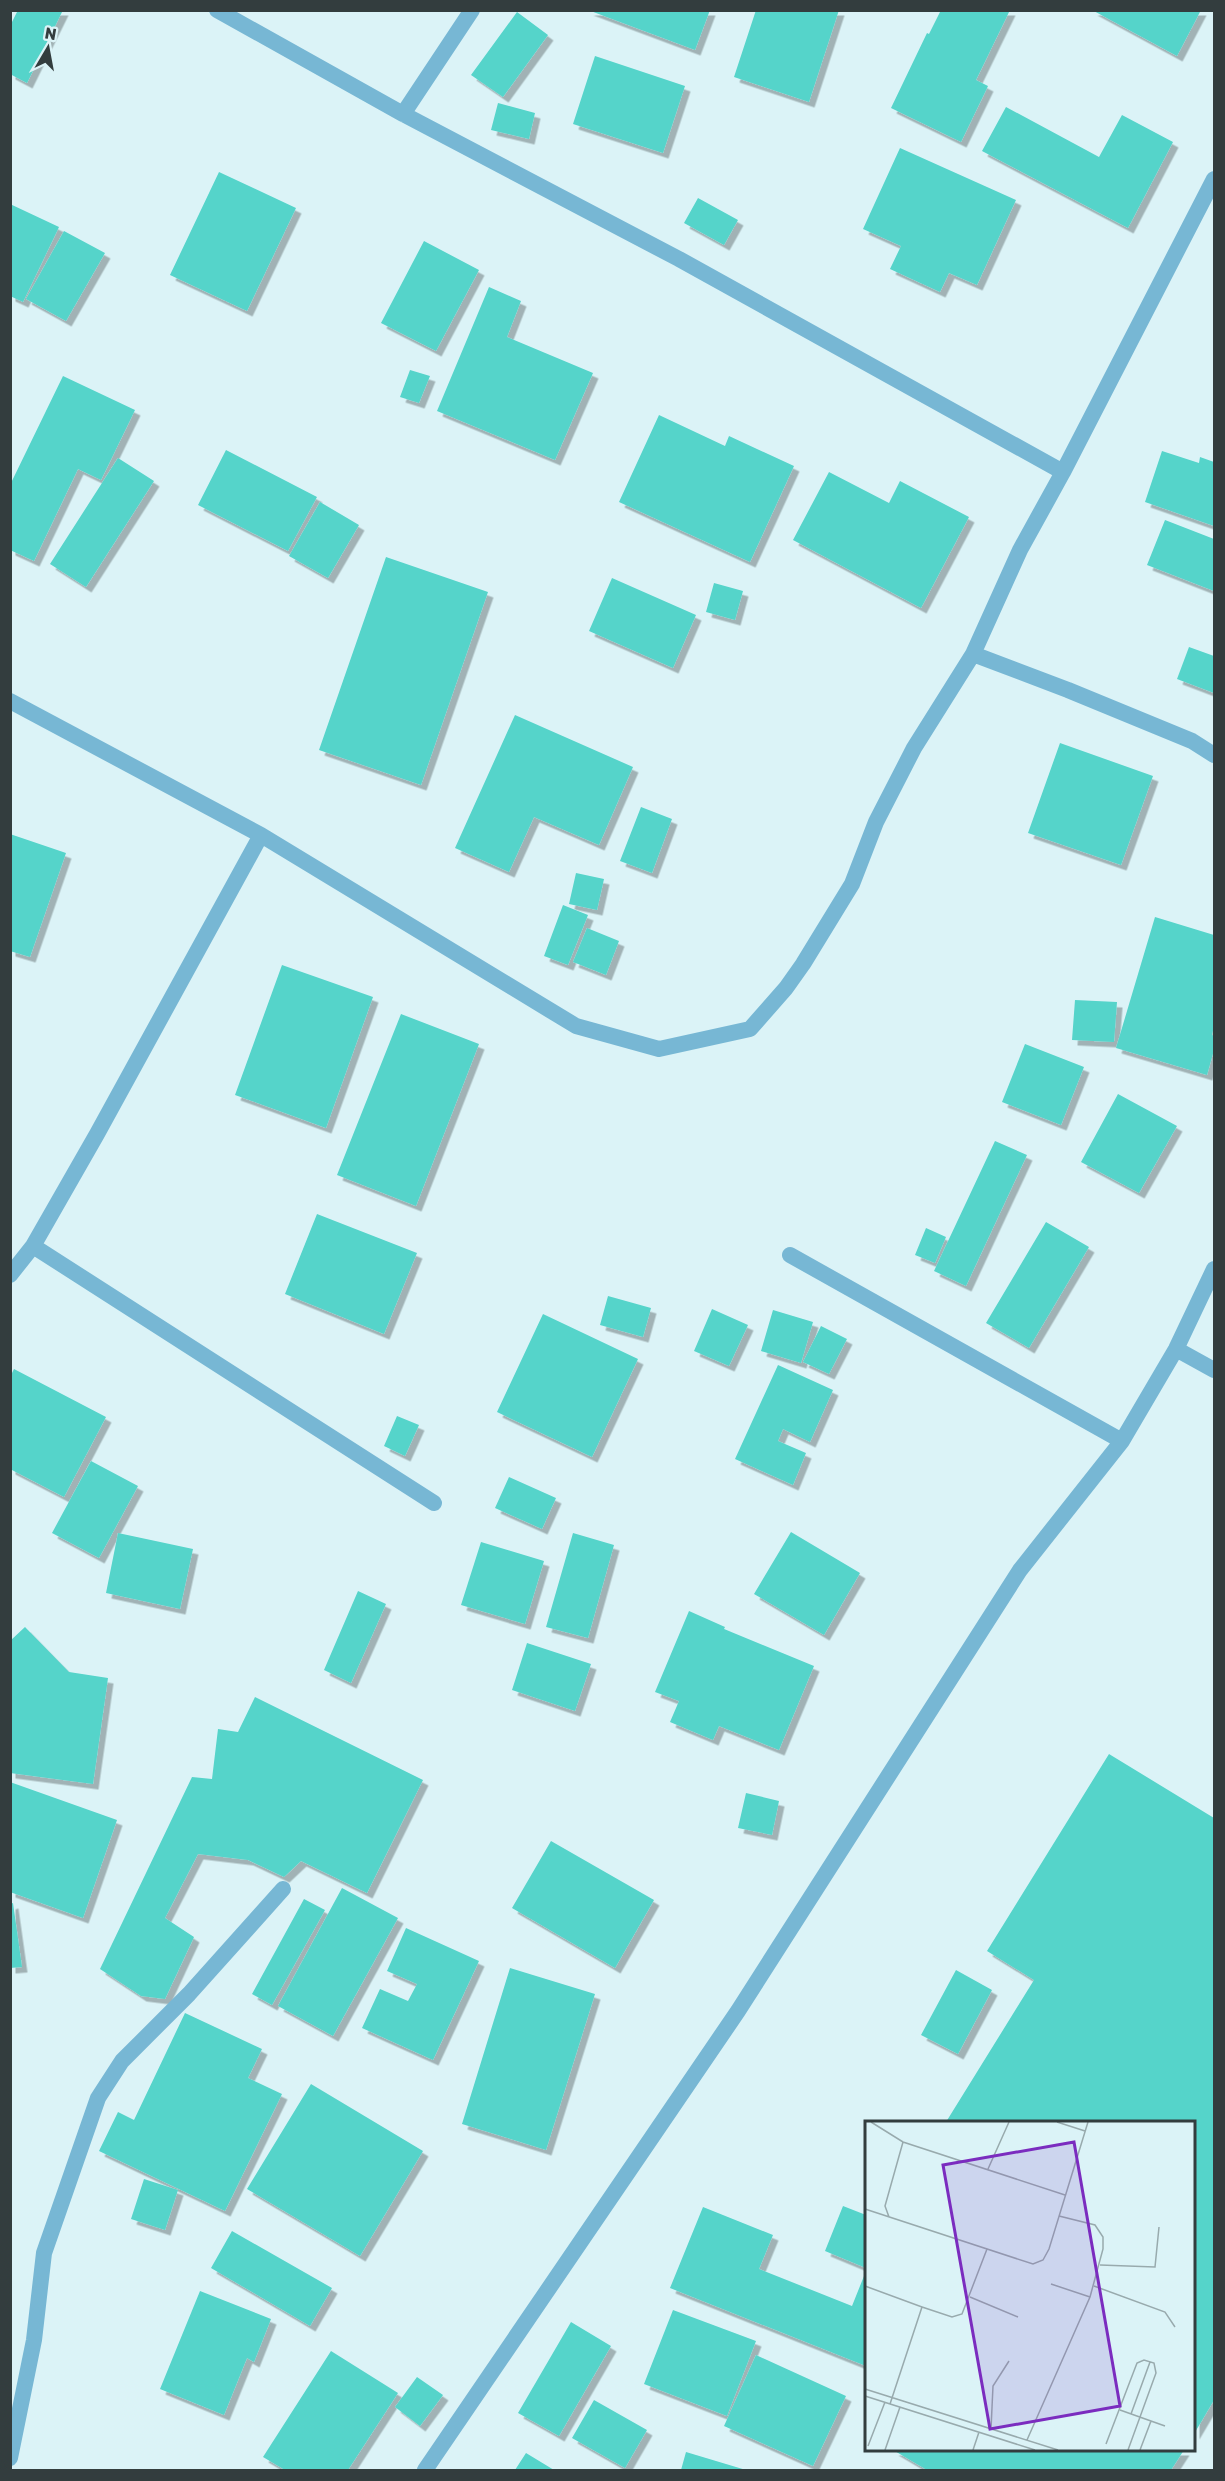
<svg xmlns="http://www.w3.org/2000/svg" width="1225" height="2481" viewBox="0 0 1225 2481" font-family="Rubik,sans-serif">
<defs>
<filter id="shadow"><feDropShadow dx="5.5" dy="5.5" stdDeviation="0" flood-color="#0004"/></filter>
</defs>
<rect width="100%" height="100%" fill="#dbf3f7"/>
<!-- building -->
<path fill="#55d4ca" filter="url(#shadow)" d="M18,10H63L27,83L10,74V26Z
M588,10H710L695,50Z
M756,10H839L809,102L734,77Z
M941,10H1010L976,80L988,86L961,142L891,108L927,33L929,34Z
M1092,10H1201L1177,56Z
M517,12L548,35L503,97L471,75Z
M595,56L685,86L663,153L573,124Z
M498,103L535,113L529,139L491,130Z
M1006,107L1099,157L1122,115L1173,142L1128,228L982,151Z
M900,148L1016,200L977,285L949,273L940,292L890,269L901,246L863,229Z
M219,172L296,208L247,311L170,275Z
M698,198L738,220L724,245L684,223Z
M10,204L59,227L23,302L10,296Z
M64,231L105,253L66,321L26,299Z
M424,241L479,270L436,351L381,323Z
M489,287L521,301L507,337L593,373L555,460L437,411Z
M410,370L430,376L419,403L400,397Z
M63,376L135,410L101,480L78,469L34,561L10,550V485Z
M659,415L725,446L729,436L794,466L750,562L619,502Z
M226,450L317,497L288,551L198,505Z
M1162,451L1199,463L1200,457L1214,462V526L1145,502Z
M118,458L154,481L86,587L50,564Z
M829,472L889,503L900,481L969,517L921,608L793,540Z
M320,502L359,525L328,578L289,556Z
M1165,520L1214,539V591L1147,565Z
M386,557L488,592L421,785L319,750Z
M612,578L696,615L673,668L589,631Z
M714,583L743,591L735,620L706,612Z
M1189,647L1214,656V693L1177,679Z
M515,715L633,767L599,845L534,817L509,872L455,848Z
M1060,743L1153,776L1121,865L1028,833Z
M641,807L672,819L652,873L620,861Z
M10,834L66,853L30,957L10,951Z
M576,873L604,879L597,910L569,904Z
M563,905L588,915L568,965L544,956Z
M1155,917L1214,935V1026L1212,1035L1214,1036V1050L1207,1075L1116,1048Z
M587,928L619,941L606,975L573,962Z
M282,965L373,997L326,1128L235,1095Z
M1075,1000L1117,1002L1114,1042L1072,1040Z
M401,1014L479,1044L416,1206L337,1175Z
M1025,1044L1084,1067L1061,1125L1002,1102Z
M1118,1094L1177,1126L1139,1193L1081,1162Z
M995,1141L1027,1155L966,1286L934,1271Z
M317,1214L417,1253L384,1334L285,1294Z
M1046,1222L1089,1247L1029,1348L986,1323Z
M926,1228L946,1237L935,1263L915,1255Z
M608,1296L651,1308L643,1337L600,1325Z
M712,1309L748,1325L729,1366L694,1351Z
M773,1310L813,1322L801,1363L761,1351Z
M543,1314L638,1359L592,1457L497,1412Z
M821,1326L847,1339L829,1374L803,1362Z
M778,1365L833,1390L810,1442L783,1429L778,1441L806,1453L793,1485L735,1459Z
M14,1369L106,1417L64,1497L10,1469V1377Z
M397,1416L419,1425L405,1456L384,1446Z
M91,1461L138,1486L99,1558L52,1533Z
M509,1477L556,1498L542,1529L495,1508Z
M791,1532L860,1573L824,1635L754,1594Z
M118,1533L193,1549L180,1609L106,1593Z
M573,1533L614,1545L588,1638L546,1627Z
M481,1542L544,1561L525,1624L461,1605Z
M358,1591L386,1604L351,1683L324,1670Z
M689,1611L725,1627L724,1629L814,1666L779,1750L719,1726L713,1740L670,1722L679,1701L655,1692Z
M25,1627L69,1672L108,1678L93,1784L10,1773V1641Z
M527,1643L591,1664L575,1711L512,1690Z
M255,1697L423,1780L367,1893L301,1861L284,1877L248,1860L198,1854L165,1918L194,1937L165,1999L141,1996L100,1969L192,1777L212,1779L218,1729L238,1732Z
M1109,1754L1214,1818V2400L1194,2434V2122H946L1034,1980L987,1951Z
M10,1782L117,1820L83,1918L10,1892Z
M746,1793L779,1801L772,1835L738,1828Z
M551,1841L654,1900L615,1968L512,1908Z
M342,1888L398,1918L333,2036L278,2006Z
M304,1899L325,1910L272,2005L252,1994Z
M13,1903L22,1967L10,1968V1904Z
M406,1928L479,1961L433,2060L362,2028L380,1989L408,2001L417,1984L387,1971Z
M510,1968L595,1994L546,2150L462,2124Z
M956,1970L992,1990L958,2054L921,2035Z
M185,2013L262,2049L248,2078L282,2094L225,2211L99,2151L118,2112L134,2120Z
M311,2084L423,2151L360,2256L247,2189Z
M144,2179L178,2190L165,2230L131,2219Z
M843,2206L866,2215V2268L825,2251Z
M703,2207L773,2235L759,2269L852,2306L866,2271V2366L670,2288Z
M232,2231L332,2288L310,2326L211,2268Z
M200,2291L271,2319L254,2362L247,2358L224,2415L160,2389Z
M673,2310L756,2341L727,2416L644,2384Z
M571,2322L611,2346L559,2436L518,2413Z
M331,2351L398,2393L348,2470H285L263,2457Z
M756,2355L846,2396L813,2466L724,2426Z
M417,2377L443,2395L420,2426L395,2407Z
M594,2400L647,2430L625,2468L572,2438Z
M893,2450H1184L1171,2470H927Z
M686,2452L746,2470H681Z
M526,2453L554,2470H515Z"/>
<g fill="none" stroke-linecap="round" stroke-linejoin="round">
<!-- service -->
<path stroke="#77b7d4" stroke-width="16" d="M10,2458L34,2340L44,2253L98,2098L122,2061L189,1994L283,1889"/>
<!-- minor -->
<path stroke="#77b7d4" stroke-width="16" d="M217,10L403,114L679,259L1063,472
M403,114L472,10
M973,654L1068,690L1192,741L1214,755
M10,701L261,835L576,1026L659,1049L750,1029L786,988L803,964L852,884L876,822L914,748L973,654L1020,550L1063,472L1214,179
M33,1246L434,1503
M790,1255L1122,1441
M10,1275L33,1246L97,1134L261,835
M1176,1349L1214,1370
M425,2470L738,2011L1020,1570L1122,1441L1176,1349L1214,1269"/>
</g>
<!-- overview -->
<g transform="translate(865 2121)">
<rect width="330" height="330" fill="#dbf3f7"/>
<path fill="none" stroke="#98aaad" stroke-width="1.5" d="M6,1L38,21L200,74M192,1L220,10M123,48L144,1M0,88L168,143L178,139L184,128L223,1M24,96L20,85L38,21M235,144L290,146L294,106M186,163L225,176M0,165L57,186M229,165L300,191L310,206M105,176L153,196M0,268L193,329M0,275L170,329M25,283L57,186L87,196L97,193L122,128M255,289L300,305M266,293L285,241M126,308L128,265L144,240M162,319L225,176L238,128V116L230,104L194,95M241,323L272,242L279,239L289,242L291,252L263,329M3,325L20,281M20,329L35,286M108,329L114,311M275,329L286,300"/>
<path fill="#7b2cbf" fill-opacity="0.15" stroke="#7b2cbf" stroke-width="3" d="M209,21L255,285L125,308L78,44Z"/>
<rect width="330" height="330" fill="none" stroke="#333d3e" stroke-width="3"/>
</g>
<!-- border -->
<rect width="1225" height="2481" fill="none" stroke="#333d3e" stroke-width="24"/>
<!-- north arrow -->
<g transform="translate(48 48) rotate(10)" stroke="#dbf3f7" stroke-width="4.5" paint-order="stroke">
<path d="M0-4.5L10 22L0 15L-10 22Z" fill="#333d3e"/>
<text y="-9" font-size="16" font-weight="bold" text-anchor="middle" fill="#333d3e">N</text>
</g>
</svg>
